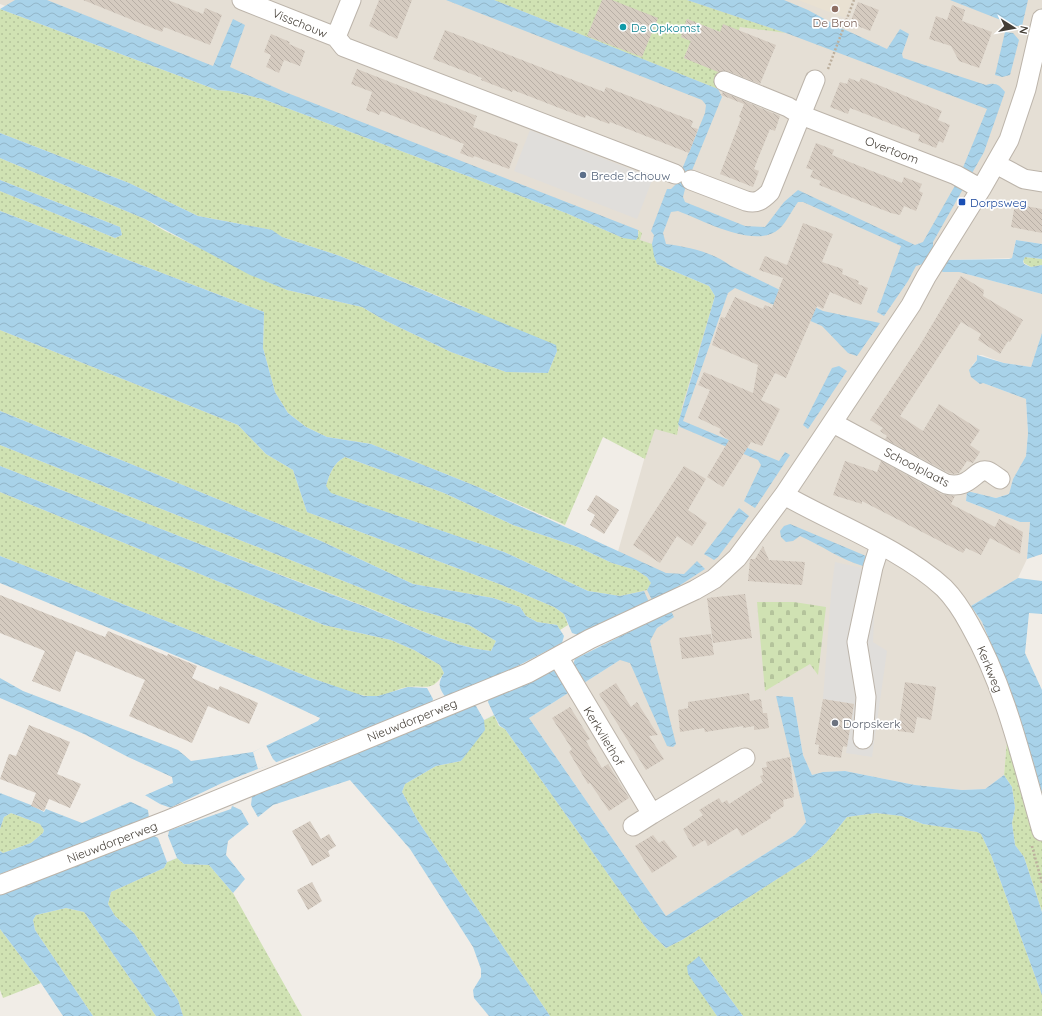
<svg xmlns="http://www.w3.org/2000/svg" width="1042" height="1016" viewBox="0 0 1042 1016" font-family="Quicksand,sans-serif">
<defs>
<pattern id="grass-dots" width="8" height="8" patternUnits="userSpaceOnUse"><rect width="8" height="8" fill="#d0e2b3"/><path d="M2 2h.1M6 6h.1" fill="none" stroke="#b4c39b" stroke-width="1.8" stroke-linecap="round"/></pattern>
<pattern id="cemetery-stones" width="16" height="16" patternUnits="userSpaceOnUse"><rect width="16" height="16" fill="#d0e2b3"/><path d="M2 7V4a2 2 0 0 1 4 0v3zM10 15v-3a2 2 0 0 1 4 0v3z" fill="#b4c39b"/></pattern>
<pattern id="water-waves" width="16" height="10" patternUnits="userSpaceOnUse"><rect width="16" height="10" fill="#a8d2e9"/><path d="M0 5q4-4 8 0t8 0" fill="none" stroke="#92b5c8"/></pattern>
<pattern id="building-back-hatch" width="6" height="6" patternUnits="userSpaceOnUse"><rect width="6" height="6" fill="#d5cbc0"/><path d="M-1 5l2 2M0 0l6 6M5-1l2 2" fill="none" stroke="#b8afa6"/></pattern>
</defs>
<rect width="100%" height="100%" fill="#f1ede7"/>
<!-- residential -->
<path fill="#e5dfd5" d="M0,0H1042V244L1016,240L1012,258L951,260L943,272H959L1042,294V333L1031,367L1004,363L982,355H977V360L972,365L980,383H983L1026,399L1028,433L1026,456L1013,479L1009,494L996,498L967,491L966,501L1020,522H1030L1027,559L1018,578L971,606L982,622L1011,693L1004,775L985,789L962,790L915,785L845,771L823,772L812,775L803,755L793,697L777,696L806,822L795,835L666,916L529,718L620,660L617,555L655,421L727,276L282,97L14,9L0,4Z"/>
<!-- education -->
<path fill="#e9e1d2" d="M798,0H852L845,18Z"/>
<!-- grass -->
<path fill="url(#grass-dots)" d="M494,0H687L786,33L740,27L739,30L720,32L687,19L681,37L691,41L684,58L723,73L718,89Z
M0,9L217,90L229,91L263,99L566,213L623,238L639,234L638,230L642,233L640,240L652,244L657,264L709,286L715,296L682,407L677,435L655,429L645,459L603,437L565,525L478,487L371,444L327,437L306,427L288,413L275,392L263,348L264,312L0,211V191L115,238L122,235L120,227L0,180V158L145,219L165,231L287,290L362,307L384,320L451,352L506,372L548,373L557,351L460,305L340,256L282,237L271,230L198,216L129,183L0,133Z
M1025,257L1042,259V265L1031,267L1024,263L1023,259Z
M0,330L238,425L266,454L293,470L307,512L502,585L554,607L564,614L568,625L560,630L557,625L537,622L526,616L520,607L493,598L413,584L321,541L0,411Z
M0,445L409,607L469,625L496,641L491,651C443,646 401,619 356,603C236,559 118,512 0,466Z
M345,457L444,493L513,525L578,547L612,563L636,570L647,577L651,583L647,590L620,596L588,591L504,552L330,493L326,486C330,473 333,463 345,457Z
M0,492L324,625L391,640L414,650L440,665L444,673C431,694 425,684 407,687C397,689 387,695 377,696C356,698 333,685 314,679L0,556Z
M1011,693L1042,793V912L1024,857L1015,845L1012,823L1015,808L1012,787L1004,775Z
M494,715L499,726L505,729L647,929L666,948L682,940L810,858L826,843L847,817L876,813L902,816L923,824L977,832L981,834L991,855L1042,995V1016H743L699,956L689,974L717,1016H550L418,821L402,792L405,784L436,766L461,761L484,720Z
M11,813L40,824L44,830L43,833L31,843L3,853L0,851V829L4,817Z
M177,858L184,864L209,865L233,893L302,1016H183L178,1000L134,933L115,916L108,904L111,892L164,868L167,862Z
M66,908L84,912L156,1016H93L35,930L33,920L36,915Z
M0,929L41,983L3,998L0,990Z"/>
<!-- cemetery -->
<path fill="url(#cemetery-stones)" d="M757,602H794L826,607L818,675L810,664L765,691Z"/>
<!-- parking -->
<path fill="#e0dedb" d="M530,130L653,178L637,219L514,171Z
M835,562L866,569L875,594L873,642L887,651L872,757L846,753L854,704L823,699L831,593Z"/>
<!-- water -->
<path fill="url(#water-waves)" d="M15,0H47L213,66L233,19L245,25L230,67L285,92L638,230V237L636,240L623,238L566,213L263,99L229,91L217,90L0,9Z
M446,0H494L718,89L722,97L686,185L683,197L685,202L745,226L765,227L784,202L798,190L915,245L923,242L957,182L987,109L786,33L687,0H784L808,10L839,27L887,49L900,29L909,34L902,54L903,58L986,85C995,82 999,84 1005,92L984,152L933,242V251L950,260L1009,259L1012,258L1016,240L1042,244V259L1025,257L1023,261L1024,264L1031,267L1042,265V294L959,272H943L926,263L916,266L908,281L884,316L877,312L901,246L803,202H798C792,210 786,223 779,229C756,250 702,220 678,211L671,212L663,233L666,244C688,247 713,252 731,266L823,311L880,323L857,356L848,353L822,326L735,288L728,293L683,421L779,461L785,452L790,455L755,508L744,501L761,465L758,460L680,427L678,424L715,296L709,286L657,264L654,256L652,244L654,235L651,231L667,189H671L676,184L705,113L706,105L702,100Z
M950,0H1028L1022,26H1016Z
M1005,32L1013,33L1019,40L1010,75L1002,77L995,75Z
M0,133L129,183L198,216L272,230L282,237L340,256L556,345L557,351L548,373L506,372L451,352L384,320L362,307L287,290L250,275L145,219L0,158Z
M0,180L120,227L122,235L115,238L0,191Z
M0,211L264,312L263,348L275,392L288,413L306,427L327,437L371,444L478,487L666,573L684,574L697,561L705,569L668,593L652,600L647,590L651,583L647,577L636,570L612,563L578,547L513,525L444,493L345,457C333,463 330,473 326,486L331,493L504,552L588,591L620,596L644,591L649,602L578,635L572,633L564,614L554,607L502,585L307,512L293,470L266,454L238,425L0,330Z
M1042,333V554L1027,559L1030,522H1020L966,501L967,491L996,498L1009,494L1013,479L1026,456L1028,433L1026,399L983,383L980,384L971,377L969,370L977,360V355L1004,363L1031,367Z
M839,366L847,371L808,429L803,425L832,368Z
M0,411L321,541L413,584L493,598L520,607L526,616L537,622L557,625L564,636L562,643L506,672L446,698C439,688 437,684 444,673L440,665L414,650L391,640L324,625L0,492V466C118,512 236,559 355,603C400,619 443,646 491,651L496,641L469,625L409,607L0,445Z
M739,508L749,516L718,557L714,560L704,554Z
M790,524L866,556L863,566C841,560 821,545 800,536L793,541L786,542L781,537L780,531L784,526Z
M0,556L314,679L364,696H378L408,687L427,688L433,699L432,704L258,769L222,783L149,818L0,874V851L3,853L31,843L43,833L44,830L40,824L11,813L4,817L0,829V793L31,805L44,812L46,809L82,823L173,783L172,777L128,757L84,734L0,698V678L23,691L178,750L191,761L253,752L318,721L320,718L264,692L0,583Z
M1018,578L1042,581V614L1029,613L1025,653L1042,690V793L1011,693L982,622L971,606Z
M671,611L674,617L657,628L650,641L676,744L673,747L667,746L630,663L620,660L529,718L666,916L795,835L806,822L776,696L793,697L803,755L812,775L823,772L845,771L915,785L962,790L985,789L1004,775L1012,787L1015,808L1012,823L1015,845L1024,857L1042,912V995L991,855L981,834L977,832L923,824L902,816L876,813L847,817L826,843L810,858L682,940L666,948L647,929L505,729L500,726L494,715L484,720L485,730L461,761L436,766L405,784L402,792L418,821L550,1016H489L474,998L473,990L481,977V969L473,947L410,849L350,780L273,805L228,841L226,855L245,879L233,893L209,865L184,864L177,858L167,862L164,868L111,892L108,904L115,916L134,933L178,1000L183,1016H156L84,912L66,908L36,915L33,920L35,930L93,1016H63L41,983L0,929V889L231,809L232,806L311,768L553,670L560,674L572,667L575,659Z
M699,956L743,1016H717L688,974L687,966Z"/>
<!-- pier -->
<path fill="#f1ede7" d="M489,697L488,702L494,715L484,720L476,706L471,705Z
M266,745L273,759L277,763L258,769L253,752Z
M143,794L160,804L171,808L149,818L148,810L129,801Z
M252,796L251,805L259,819L250,826L241,810L232,806Z
M169,831L168,836L177,858L167,862L158,838L154,836Z"/>
<!-- building -->
<path fill="url(#building-back-hatch)" d="M83,0H168L203,14L205,8L222,15L210,45L164,27L162,32Z
M379,0H412L397,39L369,26Z
M602,0H612L658,18L642,57L587,36Z
M858,2L879,10L870,31L850,23Z
M952,5L965,10L962,21L992,32L979,68L959,61L951,46L929,39L936,16L947,20Z
M687,19L720,32L723,24L776,45L760,84L728,71L718,72L684,58L691,41L681,37Z
M445,30L604,92L606,87L693,121L691,127L698,129L689,153L610,122L609,124L586,115L585,118L513,90L512,92L481,80L482,78L433,59Z
M271,34L290,42L289,44L305,51L300,66L284,60L279,73L266,67L271,55L264,52Z
M357,69L477,116L473,127L518,144L509,169L474,156L473,158L460,153L464,144L381,111L379,115L366,110L372,92L351,84Z
M849,78L859,82L861,78L942,111L938,120L950,125L943,143L939,141L936,148L918,141L920,135L850,108L848,114L830,107L840,82L847,84Z
M723,92L780,116L775,131L770,129L759,156L754,169L759,171L753,187L720,174L741,118L739,117L744,104L721,95Z
M816,143L834,150L832,155L902,183L904,177L922,184L919,191L923,193L916,211L904,206L900,215L891,213L819,185L821,181L810,177L813,170L806,168Z
M1015,204L1042,209V233L1011,227Z
M803,223L833,234L822,262L843,269L842,274L859,281L858,284L868,288L861,305L830,292L823,309L817,306L786,378L775,373L761,400L780,409L762,446L751,442L723,487L707,477L729,440L719,433L721,429L698,418L710,390L698,385L704,372L753,393L758,365L712,345L721,317L725,318L735,297L763,309L765,305L772,308L783,278L759,270L765,256L787,265Z
M961,276L984,290L983,296L1023,320L1010,342L1008,341L1000,354L978,340L981,334L961,322L900,416L923,431L939,404L980,430L970,445L980,452L973,463L967,461L959,473L954,474L949,473L885,439L887,436L880,431L883,428L870,420L920,345Z
M845,461L877,472L881,461L941,494L955,496L951,504L995,527L999,519L1023,532L1020,554L990,538L981,555L966,548L963,553L862,501V504L833,495Z
M684,466L706,479L688,510L707,523L692,546L677,536L660,563L633,545Z
M596,495L619,510L604,534L590,525L595,515L587,510Z
M763,546L769,560L805,562L802,585L748,581L750,559H755Z
M745,594L752,638L713,643L707,598Z
M0,595L105,637L108,631L167,656L168,654L197,666L192,678L218,690L220,686L258,703L249,724L208,706L192,743L129,716L145,680L76,651L60,692L32,681L45,651L0,633Z
M711,634L714,655L682,659L679,638Z
M905,682L936,687L931,720L917,717L914,733L898,731Z
M616,683L631,707L637,702L658,735L649,736L664,759L646,770L599,694Z
M749,693L750,701L761,699L763,713H767L769,728L754,730V726L743,728V726L705,732L704,728L680,732L678,710L688,708V702Z
M823,699L854,704L847,747L843,746L841,758L818,754L819,745L815,744Z
M570,707L590,739L586,741L602,768L608,764L629,798L609,811L590,783L588,784L569,752L572,749L552,718Z
M29,725L70,742L57,774L81,784L70,808L49,799L44,811L31,806L36,793L0,779L9,754L16,756Z
M790,757L794,797L783,800L784,806L770,815L771,818L742,836L737,828L708,846L705,840L693,847L683,829L703,815L699,810L719,798L722,803L727,800L729,804L763,782L760,776L763,775L762,768L767,767L766,762Z
M310,821L321,839L329,834L336,846L328,851L330,856L312,866L292,831Z
M653,835L659,843L664,840L677,857L652,873L635,846Z
M312,882L322,901L308,910L297,890Z"/>
<g fill="none" stroke-linecap="round" stroke-linejoin="round">
<defs>
<path id="minor" d="M242,0L336,37L344,47L675,174
M336,37L351,0
M724,81L788,107L801,115L956,175L981,189
M996,164L1024,179L1042,182
M691,180L746,201C757,204 762,200 770,192L815,80
M833,423L946,484C971,490 975,468 987,471C991,472 996,477 1000,479
M784,495C835,524 902,549 944,588C955,599 963,612 970,625C1006,688 1022,762 1042,831
M558,657L652,814L745,758
M863,739L866,697L857,642L873,567L880,545
M633,826L652,814
M0,885L168,820L528,673L590,639L695,590L714,579L737,558L784,495L911,305L926,277L981,189L1009,140L1026,89L1042,19"/>
</defs>
<!-- minor casing -->
<use href="#minor" stroke="#bcb4aa" stroke-width="21"/>
<!-- path -->
<path stroke="#bcaf9d" stroke-width="2.5" stroke-dasharray="2 2" stroke-linecap="butt" d="M828,69L854,0
M1032,846L1042,883"/>
<!-- minor -->
<use href="#minor" stroke="#fff" stroke-width="19"/>
</g>
<!-- markers -->
<circle fill="#8d6e63" stroke="#fff" stroke-width="1.5" cx="835" cy="9" r="4"/>
<circle fill="#0f9aa8" stroke="#fff" stroke-width="1.5" cx="623" cy="27" r="4"/>
<circle fill="#5c6f8a" stroke="#fff" stroke-width="1.5" cx="583" cy="175" r="4"/>
<rect fill="#1a4fb4" stroke="#fff" stroke-width="1.5" x="958" y="198" width="8" height="8" rx="2"/>
<circle fill="#6b7280" stroke="#fff" stroke-width="1.5" cx="835" cy="723" r="4"/>
<g text-anchor="middle" dominant-baseline="central" stroke-width="3.5" stroke-linejoin="round" paint-order="stroke">
<!-- education labels -->
<g font-size="12" fill="#785e54" stroke="#fff">
<text x="835" y="22">De Bron</text>
</g>
<!-- street labels -->
<g font-size="12" fill="#443e36" stroke="#fff">
<text transform="translate(300 23) rotate(22)">Visschouw</text>
<text transform="translate(892 150) rotate(21)">Overtoom</text>
<text transform="translate(917 467) rotate(27)">Schoolplaats</text>
<text transform="translate(990 669) rotate(68)">Kerkweg</text>
<text transform="translate(412 720) rotate(-22)">Nieuwdorperweg</text>
<text transform="translate(604 736) rotate(59)">Kerkvliethof</text>
<text transform="translate(112 842) rotate(-21)">Nieuwdorperweg</text>
</g>
<!-- culture labels -->
<g font-size="12" fill="#0d838f" stroke="#fff" text-anchor="start">
<text x="631" y="27">De Opkomst</text>
</g>
<!-- service labels -->
<g font-size="12" fill="#4e5e75" stroke="#fff" text-anchor="start">
<text x="591" y="175">Brede Schouw</text>
</g>
<!-- transit labels -->
<g font-size="12" fill="#164399" stroke="#fff" text-anchor="start">
<text x="970" y="202">Dorpsweg</text>
</g>
<!-- worship labels -->
<g font-size="12" fill="#5b616d" stroke="#fff" text-anchor="start">
<text x="843" y="723">Dorpskerk</text>
</g>
</g>
<!-- north arrow -->
<g transform="translate(1014 28) rotate(101)" stroke="#ffffff" stroke-width="3" paint-order="stroke">
<path d="M0-3L7 15L0 10L-7 15Z" fill="#443e36"/>
<text y="-6" font-size="11" font-weight="bold" text-anchor="middle" fill="#443e36">N</text>
</g>
</svg>
